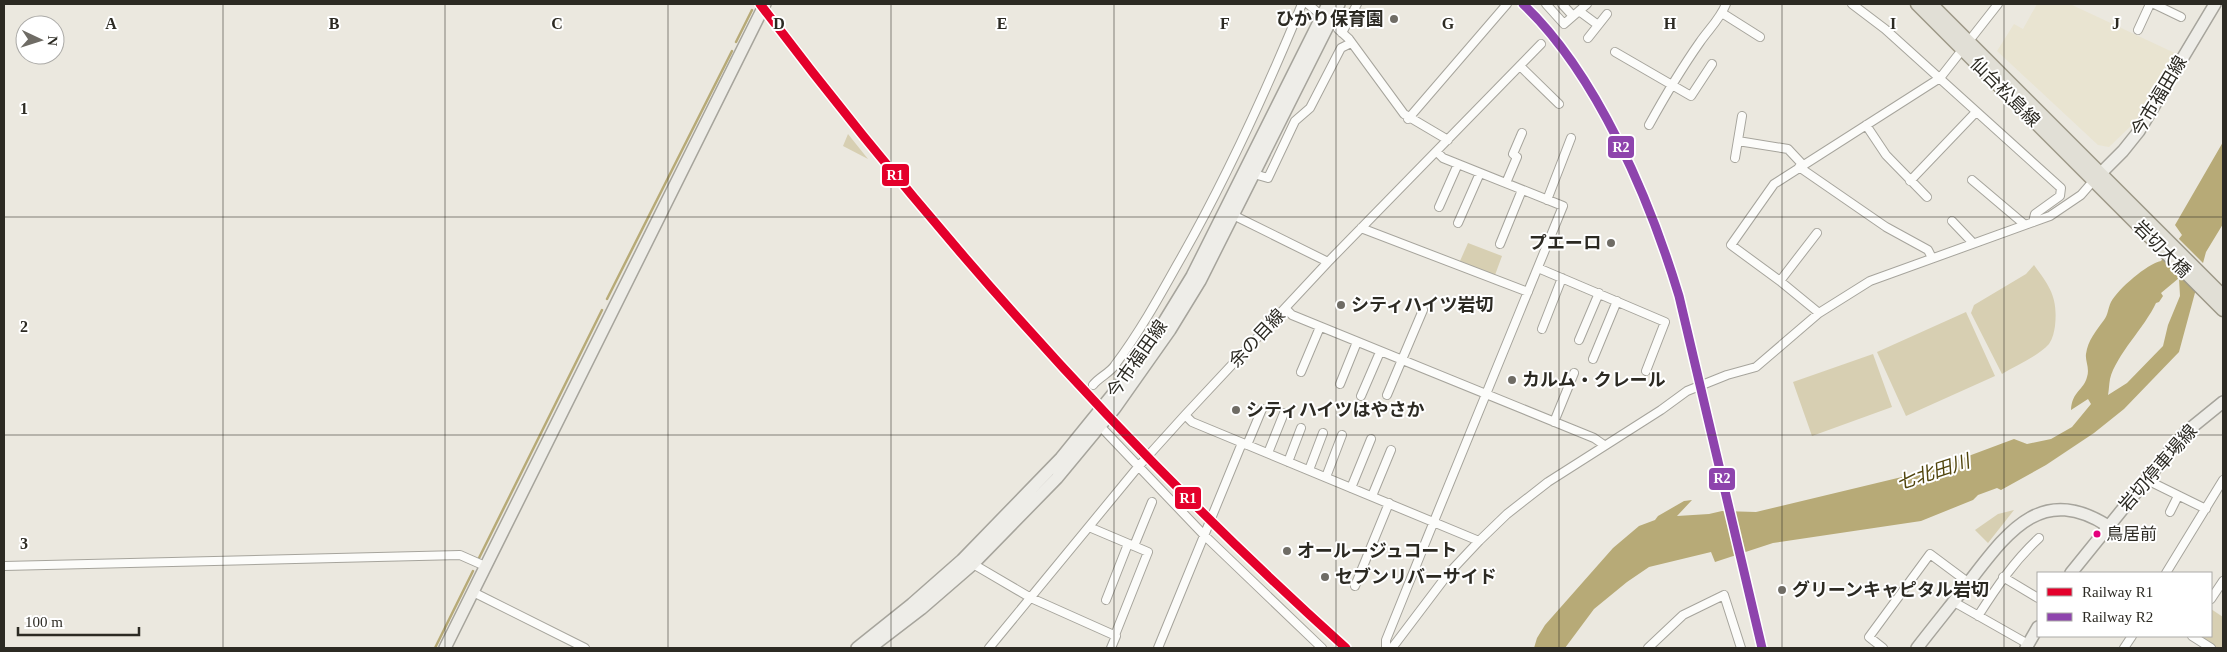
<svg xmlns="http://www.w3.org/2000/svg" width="2227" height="652" viewBox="0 0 2227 652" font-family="'Times New Roman','Noto Sans JP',serif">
<rect width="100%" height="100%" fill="#ebe8df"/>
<!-- built -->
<path fill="#e9e4d1" d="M2037,4H2070L2179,55L2134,123L2109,147L2098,145L1997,51L2014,24L2023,29Z"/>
<!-- green -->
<path fill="#d7cfb2" d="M848,134L868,159L843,146Z
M1468,243L1502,256L1495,275L1460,261Z
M2034,265C2050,287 2058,297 2055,326C2054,332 2053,338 2049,344C2037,357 2017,365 2002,374L1971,313L1974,305L2026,274Z
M1966,312L1995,376L1906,416L1877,352Z
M1873,354L1892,407L1812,436L1793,382Z
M2014,510L1988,543L1975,530L1998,514Z
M2211,609L2223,617V648H2216L2197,636H2211Z"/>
<!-- water -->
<path fill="#b7aa77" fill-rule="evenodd" d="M2223,142V224L2206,252L2179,352L2124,409L2094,433L2046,465L2001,490L1997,488L1978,495L1973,500L1921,521L1773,543L1715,562L1711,552L1649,567L1627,582L1594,609L1565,648H1534L1537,638L1545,625L1613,548L1639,526L1655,520L1658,516L1684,501L1692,500L1677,516L1709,514L1722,511L1756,512L1931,470L2014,439L2027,444L2051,439L2072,427L2091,404L2088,399L2071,410C2072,391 2084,390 2087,377C2090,368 2085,361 2086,354C2088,340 2096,331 2104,320C2108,315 2108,308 2111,302C2118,289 2147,264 2161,261L2182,235L2175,225ZM2179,278L2180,296L2168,325L2163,346L2127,383L2108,395C2109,390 2109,384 2110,379C2116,355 2145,327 2156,303L2159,302L2163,296L2161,293Z"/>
<!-- pier -->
<path fill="#ebe8df" d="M2177,237L2205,265L2197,294L2161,258Z"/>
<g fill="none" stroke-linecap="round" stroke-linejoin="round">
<!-- stream -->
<path stroke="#b7aa77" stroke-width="2.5" d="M736,42L752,10
M607,299L732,51
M479,558L602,310
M435,648L473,571"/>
<defs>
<path id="street" d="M1308,4L1315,10
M1546,4L1564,24L1587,4
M1562,4L1573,16
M1852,4L1885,29L2061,188L2060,196L2035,214L2033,222
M2154,4L2181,17
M1579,11L1598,25
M1722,13L1760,37
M1338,29L1349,39L1404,114L1448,140
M2138,30L2150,4
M1342,33L1357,4
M1588,38L1607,14
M1615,52L1691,96L1712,64
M1520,66L1559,104
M1408,119L1507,4
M1649,125C1665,96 1681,69 1700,42C1709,29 1720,19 1726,4
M1866,125L1886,155L1927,197
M1738,141L1788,149L1803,165
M1735,158L1742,116
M1799,167L1886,227L1928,250L1932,258
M1254,174L1268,178L1295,121L1310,108L1341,48L1351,43
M1972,180L2024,224
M1910,181L1976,112
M1506,183L1517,157L1513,154L1522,133
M1547,200L1571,138
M1439,207L1458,164
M1233,215L1328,262
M1952,221L1973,243
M1458,223L1480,173
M1361,228L1528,292
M1500,244L1522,190
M1538,268L1665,322L1646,371
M1780,281L1817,233
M1285,308L1292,315L1594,438L1604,445
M1819,313L1780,281L1731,245L1774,184L1940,78L1998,4
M1542,329L1562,278
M1579,340L1599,293
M1593,359L1617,301
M1301,372L1320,327
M1340,384L1357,342
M1093,385C1099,377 1110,373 1115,365C1139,333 1158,299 1177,265C1226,180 1265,94 1302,4
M1387,395L1423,310
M1361,396L1380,352
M1185,415L1192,422L1479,541
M1554,422L1574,373
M1100,426L1204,535L1322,648
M1247,445L1262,409
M1268,453L1284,413
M1288,462L1301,428
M1309,470L1323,433
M1326,477L1342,435
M2147,480L2206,509
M1351,488L1371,439
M1372,496L1391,450
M2170,512L2178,496
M1089,527L1148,552L1115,635
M1134,546L1152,502
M973,564L1031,598L1116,636L1111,648
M4,566L460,555L485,566
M2166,573L2223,480
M2003,577L2038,598
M1355,586L1389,503
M473,592L585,648
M2211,599L2223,581
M1106,600L1128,544
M1954,602L2028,644
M1978,616C1996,588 2014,561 2039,538
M2192,636L2211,648
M989,648L1138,467L1185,415L1328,262L1541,44
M1158,648L1242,443
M1386,648V640C1444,495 1504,351 1563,206L1443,158L1437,152
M1392,648L1448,574L1479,541L1507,514L1548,482L1661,410L1687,391L1727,375L1756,367L1819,313L1870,281L2050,216L2081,195L2094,180
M1648,648L1683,615L1724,595L1741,648
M1883,648L1869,637L1930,554L1969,583
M2124,648L2132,636"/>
<path id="secondary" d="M2095,179L2123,151L2139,131L2215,4
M2071,573L2168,453L2186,432L2223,402
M445,648L765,4
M857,648L912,604L962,560L1061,458L1117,389L1162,325L1192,276L1328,4
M870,648L921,609L973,564L1057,478L1115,408L1170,330L1200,281L1339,4
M1917,648C1934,626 1952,604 1969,582C2007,533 2041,483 2108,526
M2026,648L2038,627"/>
<path id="primary" d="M1917,4L2223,310
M1931,4L2223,296"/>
</defs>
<!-- street casing -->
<use href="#street" stroke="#a6a49c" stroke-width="10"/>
<!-- secondary casing -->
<use href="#secondary" stroke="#a6a49c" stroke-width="14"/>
<!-- primary casing -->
<use href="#primary" stroke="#9d9887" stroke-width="15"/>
<!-- street -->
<use href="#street" stroke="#fcfcfa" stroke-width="8"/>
<!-- secondary -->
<use href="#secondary" stroke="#eeede8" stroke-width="11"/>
<!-- primary -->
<use href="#primary" stroke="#e1dfd6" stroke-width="12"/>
<defs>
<path id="rail" d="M1748,591L1762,630"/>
</defs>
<!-- rail casing -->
<use href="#rail" stroke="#d7d6d3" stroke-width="4.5"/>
<!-- rail -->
<use href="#rail" stroke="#fff" stroke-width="2.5" stroke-dasharray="8" stroke-linecap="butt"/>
<defs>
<path id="rail-1" d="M760,4C935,235 1130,454 1346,648"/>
<path id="rail-2" d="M1523,4C1597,74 1650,200 1679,296L1762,648"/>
</defs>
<!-- rail-1 casing -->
<use href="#rail-1" stroke="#fff" stroke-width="12"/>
<!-- rail-2 casing -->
<use href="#rail-2" stroke="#fff" stroke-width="12"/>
<!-- rail-1 -->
<use href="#rail-1" stroke="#e4002b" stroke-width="9"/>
<!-- rail-2 -->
<use href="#rail-2" stroke="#8e44ad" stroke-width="9"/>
</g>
<!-- grid -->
<path fill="none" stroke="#2c2a23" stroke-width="1" stroke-opacity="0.55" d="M223,4V648M445,4V648M668,4V648M891,4V648M1114,4V648M1336,4V648M1559,4V648M1782,4V648M2004,4V648M4,217H2223M4,435H2223"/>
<!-- markers -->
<g fill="#6f6c65" stroke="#fff" stroke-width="2">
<circle cx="1394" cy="19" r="5"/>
<circle cx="1611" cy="243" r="5"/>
<circle cx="1341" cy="305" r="5"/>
<circle cx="1512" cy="380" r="5"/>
<circle cx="1236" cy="410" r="5"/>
<circle cx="1287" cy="551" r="5"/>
<circle cx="1325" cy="577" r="5"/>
<circle cx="1782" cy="590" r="5"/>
</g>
<circle fill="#e5007d" stroke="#fff" stroke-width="2" cx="2097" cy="534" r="4.5"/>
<g text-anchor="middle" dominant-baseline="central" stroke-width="4" stroke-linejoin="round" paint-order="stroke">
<!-- bus labels -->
<g font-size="17" fill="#2c2a23" stroke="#fff" text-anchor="start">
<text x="2106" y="534">鳥居前</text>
</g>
<!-- poi labels -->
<g font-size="18" font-weight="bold" fill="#2c2a23" stroke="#fff" text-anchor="start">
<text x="1384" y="19" text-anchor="end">ひかり保育園</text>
<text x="1601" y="243" text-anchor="end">プエーロ</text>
<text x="1351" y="305">シティハイツ岩切</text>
<text x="1522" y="380">カルム・クレール</text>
<text x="1246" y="410">シティハイツはやさか</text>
<text x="1297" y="551">オールージュコート</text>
<text x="1335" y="577">セブンリバーサイド</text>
<text x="1792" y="590">グリーンキャピタル岩切</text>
</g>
<!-- street labels -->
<g font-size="18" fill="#2c2a23" stroke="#fff">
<text transform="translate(2005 92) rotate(45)">仙台松島線</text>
<text transform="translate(2159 96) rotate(-59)">今市福田線</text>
<text transform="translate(2162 249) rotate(45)">岩切大橋</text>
<text transform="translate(1257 338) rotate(-47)">余の目線</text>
<text transform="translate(1137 359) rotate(-55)">今市福田線</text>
<text transform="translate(2158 468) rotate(-49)">岩切停車場線</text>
</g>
<!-- water labels -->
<g font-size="19" font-style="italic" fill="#51450d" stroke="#fff">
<text transform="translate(1933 472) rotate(-18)">七北田川</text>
</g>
</g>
<g font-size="16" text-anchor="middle" font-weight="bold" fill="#2c2a23" stroke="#fff" stroke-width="4" stroke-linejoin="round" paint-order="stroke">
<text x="111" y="29">A</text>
<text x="334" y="29">B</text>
<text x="557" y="29">C</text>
<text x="779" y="29">D</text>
<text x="1002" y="29">E</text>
<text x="1225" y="29">F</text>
<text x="1448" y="29">G</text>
<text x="1670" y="29">H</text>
<text x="1893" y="29">I</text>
<text x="2116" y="29">J</text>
<text x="24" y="114">1</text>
<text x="24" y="332">2</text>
<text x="24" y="549">3</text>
</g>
<g stroke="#fff" stroke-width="2">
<rect x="1607" y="135" width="28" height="24" rx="5" fill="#8e44ad"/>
<rect x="881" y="163" width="29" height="24" rx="5" fill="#e4002b"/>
<rect x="1708" y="467" width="28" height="24" rx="5" fill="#8e44ad"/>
<rect x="1174" y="486" width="28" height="24" rx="5" fill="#e4002b"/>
</g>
<g font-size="14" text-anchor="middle" font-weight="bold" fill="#fff">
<text x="1621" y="152">R2</text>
<text x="895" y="180">R1</text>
<text x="1722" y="483">R2</text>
<text x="1188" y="503">R1</text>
</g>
<!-- border -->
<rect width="2227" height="652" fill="none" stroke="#2c2a23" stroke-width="10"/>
<!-- legend -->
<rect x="2037" y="572" width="175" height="65" fill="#ffffff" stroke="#abaaa7"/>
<rect x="2047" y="588" width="25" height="8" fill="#e4002b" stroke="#abaaa7"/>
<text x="2082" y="597" font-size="15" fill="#2c2a23">Railway R1</text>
<rect x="2047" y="613" width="25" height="8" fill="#8e44ad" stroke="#abaaa7"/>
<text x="2082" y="622" font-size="15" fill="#2c2a23">Railway R2</text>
<!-- north arrow -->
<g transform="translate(40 40) rotate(94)"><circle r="24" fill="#ffffff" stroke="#abaaa7"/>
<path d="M0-4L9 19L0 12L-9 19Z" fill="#6f6c65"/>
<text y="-8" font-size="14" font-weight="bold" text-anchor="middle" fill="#2c2a23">N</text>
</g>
<!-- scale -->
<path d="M18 627v8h121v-8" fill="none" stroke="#2c2a23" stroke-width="2.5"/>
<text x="25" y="627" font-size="15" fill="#2c2a23" stroke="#ffffff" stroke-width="4" paint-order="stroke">100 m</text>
</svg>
